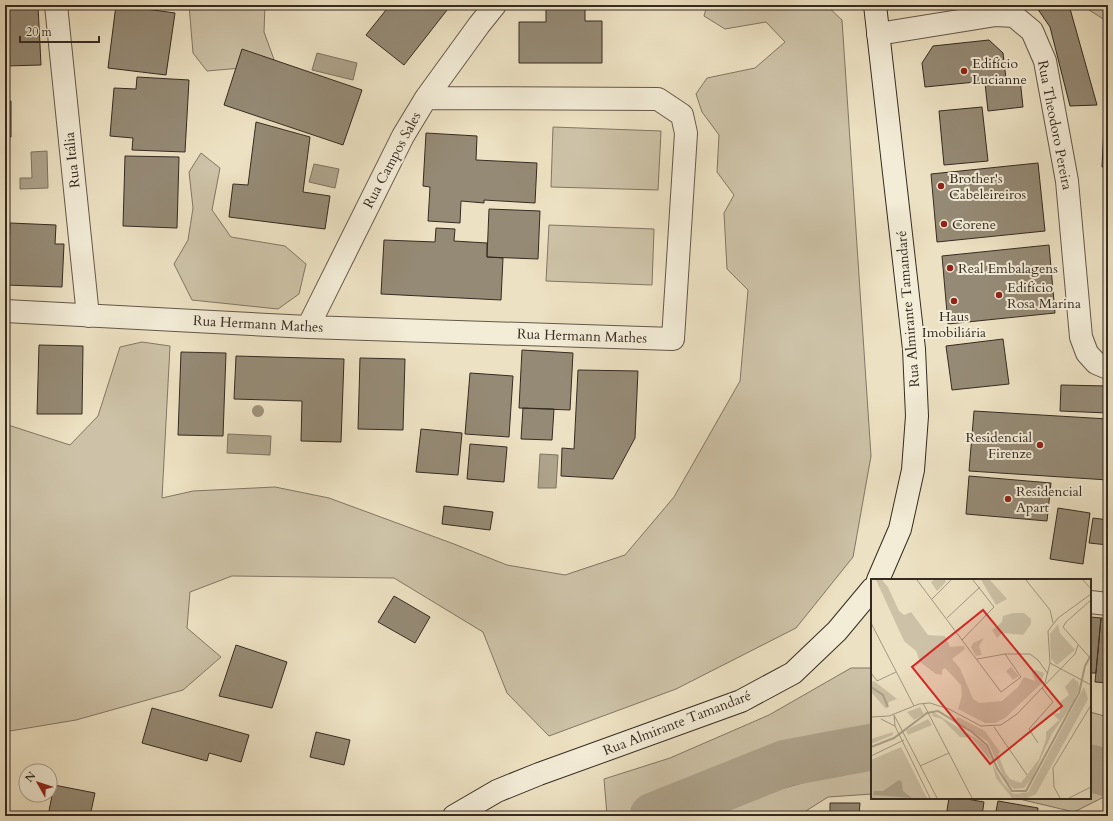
<svg xmlns="http://www.w3.org/2000/svg" width="1113" height="821" viewBox="0 0 1113 821" font-family="Cardo,serif">
<rect width="100%" height="100%" fill="#ece1c2"/>
<filter id="stains"><feTurbulence type="fractalNoise" baseFrequency=".005" numOctaves="4"/><feColorMatrix values="0 0 0 0 .2 0 0 0 0 .09 0 0 0 0 .02 0 0 0 .5 -.17"/></filter>
<radialGradient id="worn" r=".72"><stop offset=".6" stop-color="#630" stop-opacity="0"/><stop offset="1" stop-color="#630" stop-opacity=".3"/></radialGradient>
<!-- green -->
<path fill="#cdc2a7" stroke="#827664" d="M189,5H265L264,32L276,65L207,71L193,53Z
M707,5H826L842,20L871,456L853,557L796,628L676,689L549,736L507,693L483,632L394,578L232,576L190,592L187,628L221,657L183,690L76,720L10,731L5,729V424L70,445L98,416L120,347L142,342L170,346L162,498L193,491L275,487L329,498L454,544L507,565L565,575L625,555L674,497L740,381L748,290L727,269L724,213L734,195L717,172L719,135L702,112L696,94L707,78L755,68L785,42L766,22L725,29L704,16Z
M1084,5H1108V22L1086,8Z
M553,127L661,131L658,190L551,187Z
M201,153L220,168L212,210L231,237L285,246L306,264L299,294L278,309L192,300L174,264L188,240L193,208L189,172Z
M549,225L654,229L652,285L546,281Z
M851,668H872V728L699,775L679,795L625,816H607L606,803L604,779L670,758L769,715Z
M1090,712L1108,717V758L1090,753Z
M872,766V794L828,797L798,816H703L766,793L846,771Z
M1090,784L1098,786L1104,797L1074,812L1015,798H1090Z"/>
<!-- water -->
<path fill="#aea38b" stroke="#7e7361" d="M317,53L357,63L353,80L312,70Z
M47,151L48,188L20,189V178H32L31,152Z
M314,164L339,169L335,188L309,182Z
M228,434L271,436L270,455L227,453Z
M540,454L558,455L556,488H538Z"/>
<g fill="none" stroke-linecap="round" stroke-linejoin="round">
<!-- river -->
<path stroke="#aea38b" stroke-width="47" d="M1090,768L1108,773
M653,816L786,763L872,747"/>
</g>
<!-- building -->
<path fill="#958a75" stroke="#362b21" d="M116,5L175,13L166,75L108,68Z
M390,5H451L404,65L366,35Z
M546,5H585V21H602V63H519V22H546Z
M1035,5H1069L1097,105L1070,106L1050,27Z
M5,6H38L41,65L5,66Z
M989,40L1003,53L1006,79L925,87L922,63L933,46Z
M242,49L362,90L343,145L224,105Z
M137,77L189,80L185,152L132,150L133,138L110,136L114,88L136,89Z
M1020,79L1023,107L988,111L985,83Z
M5,101H11V137H5Z
M1105,104L1108,105V167H1102Z
M982,107L988,161L944,165L939,111Z
M256,122L310,137L303,192L330,196L325,229L229,217L233,184L248,185Z
M426,133L477,136L476,160L537,163L535,203L484,200V203L461,201L460,223L428,221L430,187L423,186Z
M125,156L179,157L177,228L123,226Z
M1038,163L1045,231L937,242L931,174Z
M489,209L540,211L538,259L487,257Z
M10,223L56,225L55,244H64L62,287L5,285V249H9Z
M436,228L455,229L454,241L487,243V257L503,258L501,300L381,294L384,240L435,242Z
M1049,245L1055,313L948,324L942,256Z
M1003,339L1009,384L952,390L946,346Z
M39,345L83,346L82,414H37Z
M522,350L573,353L570,410L519,408Z
M181,352L226,353L223,436L178,435Z
M236,356L344,359L341,442L301,441L302,401L234,399Z
M360,358L405,359L403,430L358,429Z
M578,370L638,371L635,438L613,479L561,476L562,448L574,449Z
M470,373L513,376L509,437L465,434Z
M1061,385L1108,386V413L1060,411Z
M523,408L554,409L552,440L521,439Z
M974,411L1108,419V480L969,471Z
M421,429L462,433L458,475L416,472Z
M470,444L507,447L504,482L467,479Z
M969,476L1051,483L1047,521L966,514Z
M444,506L493,512L490,530L442,524Z
M1058,508L1090,513L1083,564L1050,559Z
M1093,518L1108,520V545L1089,543Z
M394,596L430,617L415,643L378,622Z
M1090,617L1101,618L1096,673H1090Z
M1101,618L1108,619V683L1095,682Z
M236,645L287,662L272,708L219,696Z
M152,708L249,735L241,762L209,753L207,761L142,743Z
M316,732L350,740L344,765L310,757Z
M54,785L95,793L90,816H48Z
M949,798H961L984,802L982,816H946Z
M998,801L1038,808L1037,816H995Z
M830,803H860L859,816H830Z"/>
<g fill="none" stroke-linecap="round" stroke-linejoin="round">
<defs>
<path id="street" d="M56,5L88,316
M878,34L996,15L1014,16L1032,31L1045,61L1067,181L1081,337L1087,353L1096,363L1108,368
M5,311L308,327L673,339L686,133L682,115L658,99L426,98
M308,327L403,136L426,98L479,25L495,5
M1090,602L1108,604"/>
<path id="secondary" d="M875,5L914,349L917,416L913,470L900,529L878,580
M454,816L497,791L539,774L741,701L793,673L837,631L872,589"/>
</defs>
<!-- street casing -->
<use href="#street" stroke="#645849" stroke-width="24"/>
<!-- secondary casing -->
<use href="#secondary" stroke="#362b21" stroke-width="24"/>
<!-- street -->
<use href="#street" stroke="#f3ecd7" stroke-width="22"/>
<!-- secondary -->
<use href="#secondary" stroke="#f3ecd7" stroke-width="22"/>
</g>
<!-- trees -->
<circle fill="#9d927c" cx="258" cy="411" r="6"/>
<!-- markers -->
<g fill="#8f2418" stroke="#f3ecd7" stroke-width="1.5">
<circle cx="964" cy="71" r="4"/>
<circle cx="941" cy="186" r="4"/>
<circle cx="944" cy="224" r="4"/>
<circle cx="950" cy="268" r="4"/>
<circle cx="999" cy="295" r="4"/>
<circle cx="954" cy="301" r="4"/>
<circle cx="1040" cy="445" r="4"/>
<circle cx="1008" cy="499" r="4"/>
</g>
<g text-anchor="middle" dominant-baseline="central" stroke-width="4" stroke-linejoin="round" paint-order="stroke">
<!-- poi labels -->
<g font-size="14" fill="#362b21" stroke="#f3ecd7" text-anchor="start">
<text x="972" y="63">Edifício<tspan x="972" dy="16">Lucianne</tspan></text>
<text x="949" y="178">Brother's<tspan x="949" dy="16">Cabeleireiros</tspan></text>
<text x="952" y="224">Corene</text>
<text x="958" y="268">Real Embalagens</text>
<text x="1007" y="287">Edifício<tspan x="1007" dy="16">Rosa Marina</tspan></text>
<text x="954" y="316" text-anchor="middle">Haus<tspan x="954" dy="16">Imobiliária</tspan></text>
<text x="1032" y="437" text-anchor="end">Residencial<tspan x="1032" dy="16">Firenze</tspan></text>
<text x="1016" y="491">Residencial<tspan x="1016" dy="16">Apart</tspan></text>
</g>
<!-- street labels -->
<g font-size="14" fill="#362b21" stroke="#f3ecd7">
<text transform="translate(1055 125) rotate(79)">Rua Theodoro Pereira</text>
<text transform="translate(72 160) rotate(-96)">Rua Itália</text>
<text transform="translate(392 160) rotate(-62)">Rua Campos Sales</text>
<text transform="translate(908 309) rotate(-95)">Rua Almirante Tamandaré</text>
<text transform="translate(258 324) rotate(3)">Rua Hermann Mathes</text>
<text transform="translate(582 336) rotate(2)">Rua Hermann Mathes</text>
<text transform="translate(677 723) rotate(-21)">Rua Almirante Tamandaré</text>
</g>
</g>
<!-- overview -->
<g transform="translate(871 579)">
<rect width="220" height="220" fill="#ece1c2"/>
<path d="M5,1H11L17,8L28,32L33,36L40,33L57,56L74,57L79,68L93,67L94,70L81,80L89,89L102,120L108,124L131,122L147,108L153,98L164,102L161,93L165,91L173,94L170,105L134,139L124,144H114L87,130L91,117L90,106L74,89L71,91V96L65,95L49,83L45,72L33,62ZM63,1H74L75,3L66,12L60,3ZM110,1H119L136,20L125,26ZM142,34H153L160,40V45L152,56L131,54L126,59L121,51L131,43L132,37ZM187,45L189,54L204,71L186,86L180,80L179,55ZM113,59L108,67L111,76L105,77L100,68L102,64ZM140,88L148,97L142,101L135,92ZM202,99L207,103L208,109L201,126L181,155L161,199L153,209L143,210L135,203L117,163L84,141L87,138L114,152L129,173L127,175L134,193L139,200L150,204L168,180L175,160V153L188,141L182,135L189,134V123L198,116L194,108ZM3,102L26,120L18,123L15,130L0,113V103ZM213,108L217,120L165,215L156,219H141L125,199L121,184L132,204L141,214L146,215L157,213ZM49,128L53,135L43,141L36,133ZM62,133L109,162L115,167L121,183L101,159L89,158L71,140L61,137ZM57,140L61,146L37,156L35,151ZM22,153V156L0,165V160ZM30,168L56,219H0V181Z" fill="#cdc2a7"/>
<path d="M28,201L31,203L32,212L41,219L2,216L3,212H12Z" fill="#aea38b"/>
<path fill="none" stroke="#aea38b" stroke-width="2" d="M0,108L12,116L17,128M0,168L23,159L56,134L67,132L101,153L116,166L126,189L141,212H155L208,114L214,87L220,76"/>
<path fill="none" stroke="#a39882" stroke-width="1" d="M46,1L130,113L150,98L134,75M155,1L179,31L182,44M212,1L220,10M61,20L80,1M220,21L195,43L192,48L220,80M76,39L109,8M0,44L43,127M91,61L123,28L102,1M106,80L134,75H159L167,81L177,95M179,84L220,106M0,94L6,102L25,93M174,104L179,84L177,52L187,39L220,15M52,124L101,219M23,136L66,219M23,136L24,147L59,219M0,138L18,137L48,125L59,124L78,130L110,147L130,146L146,135L171,109L204,75L207,66M10,140L24,147M123,148L156,196M167,164L158,150L182,123L171,109M0,177L33,161M49,187L78,174M189,219L183,208L182,189L220,126M198,219L220,208"/>
<path fill="#d62828" fill-opacity="0.15" stroke="#d62828" stroke-width="2" d="M112,31L191,127L119,185L41,88Z"/>
<rect width="220" height="220" fill="none" stroke="#362b21" stroke-width="2"/>
</g>
<!-- margin -->
<rect width="1113" height="821" fill="none" stroke="#ece1c2" stroke-width="20"/>
<rect x="6" y="6" width="1101" height="809" fill="none" stroke="#362b21" stroke-width="2"/>
<rect x="10" y="10" width="1093" height="801" fill="none" stroke="#362b21"/>
<!-- north arrow -->
<g transform="translate(38 783) rotate(309)"><circle r="19" fill="#f3ecd7" stroke="#a79f8e"/>
<path d="M0-3L7 15L0 10L-7 15Z" fill="#8f2418"/>
<text y="-6" font-size="11" font-weight="bold" text-anchor="middle" fill="#362b21">N</text>
</g>
<!-- scale -->
<path d="M20 36v6h79v-6" fill="none" stroke="#362b21" stroke-width="2"/>
<text x="26" y="36" font-size="12" fill="#362b21" stroke="#f3ecd7" stroke-width="3" paint-order="stroke">20 m</text>
<rect width="100%" height="100%" filter="url(#stains)"/>
<rect width="100%" height="100%" fill="url(#worn)"/>
</svg>
